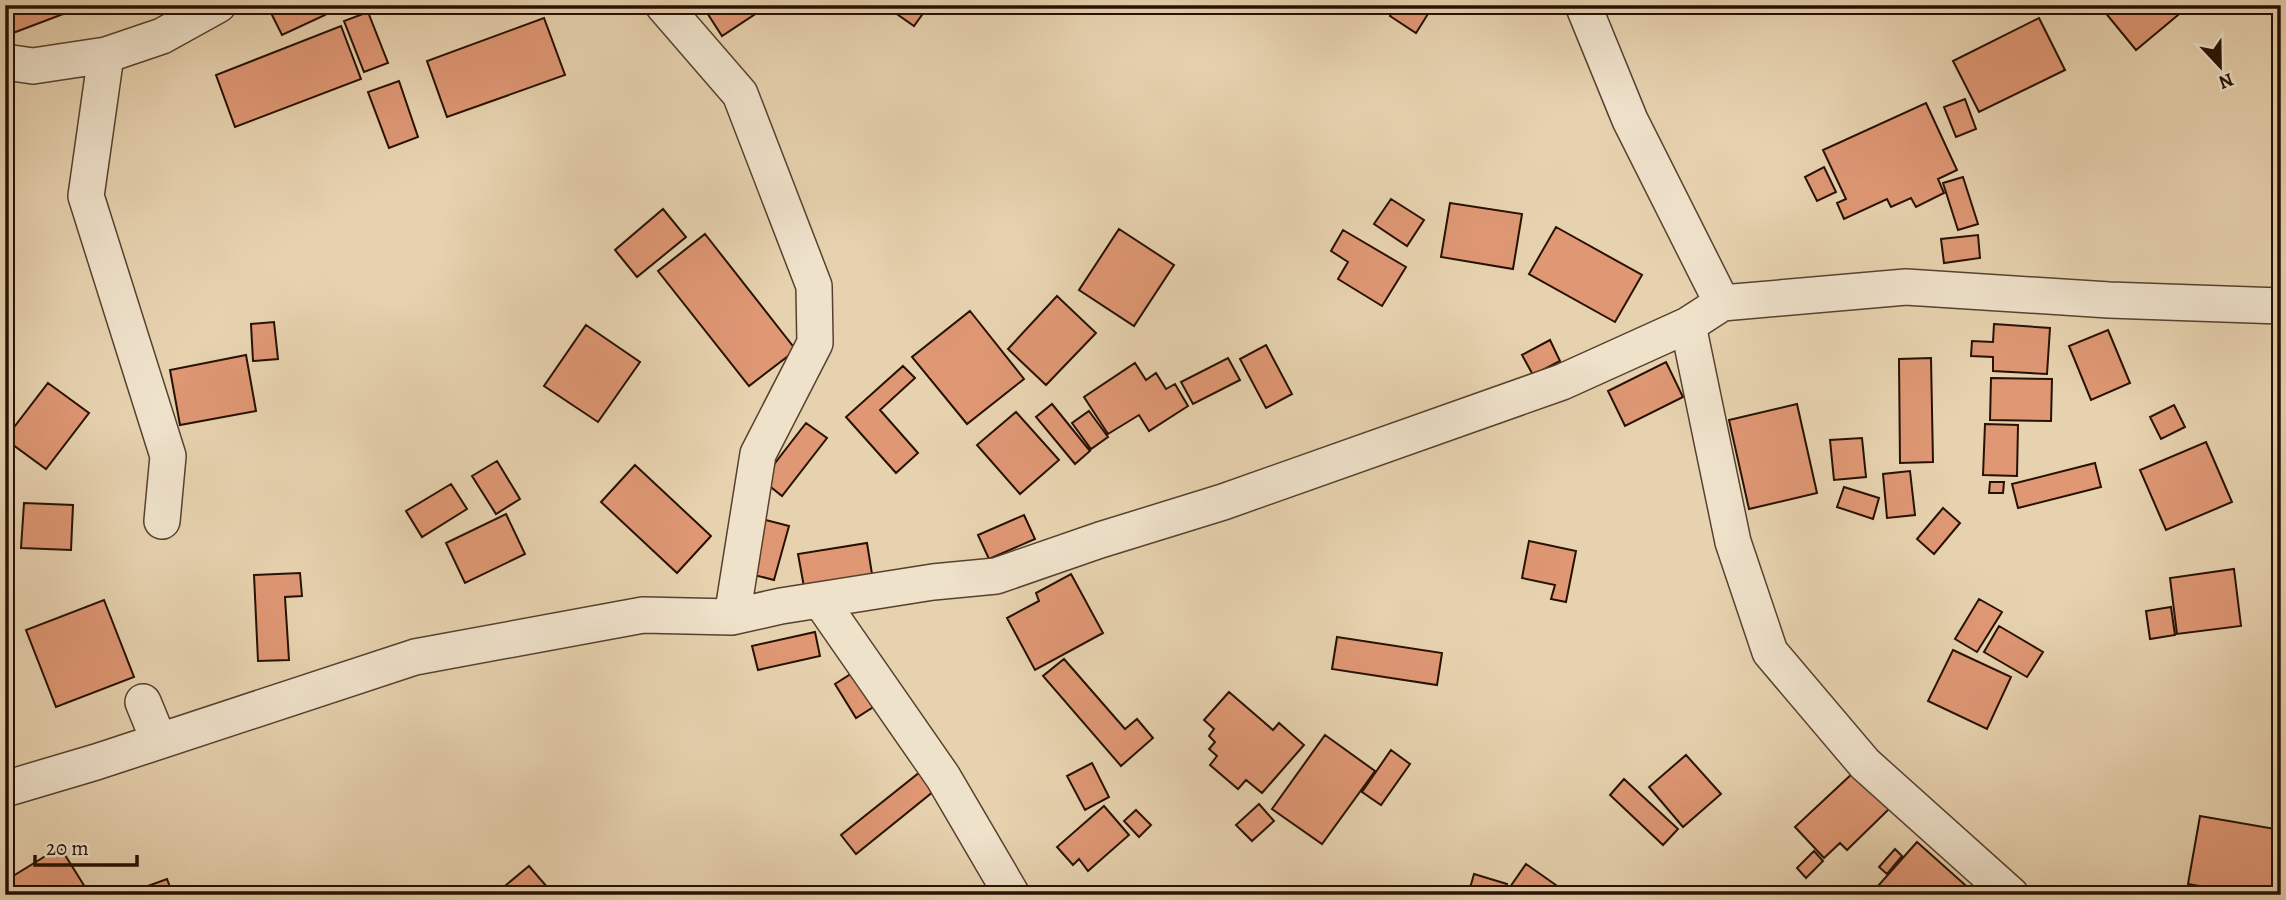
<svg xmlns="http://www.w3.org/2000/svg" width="2286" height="900" viewBox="0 0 2286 900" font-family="Alegreya,serif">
<rect width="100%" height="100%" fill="#e7d2af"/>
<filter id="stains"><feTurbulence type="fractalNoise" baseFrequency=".00286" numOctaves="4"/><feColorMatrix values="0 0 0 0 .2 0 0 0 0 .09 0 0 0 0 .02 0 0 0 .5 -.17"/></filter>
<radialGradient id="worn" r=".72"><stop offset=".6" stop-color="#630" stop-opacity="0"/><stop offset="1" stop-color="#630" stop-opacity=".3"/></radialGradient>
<!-- building -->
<path fill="#df9774" stroke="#271103" stroke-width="2" d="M5,5H87L5,36Z
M267,5H320L325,15L282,35Z
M702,5H769L722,36Z
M884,5H929L914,26Z
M1397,5H1431L1433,6L1416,33L1390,16Z
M2099,5H2190L2136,50Z
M368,12L388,63L364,72L344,21Z
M544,18L565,75L447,117L427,61Z
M2039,18L2065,70L1979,112L1953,61Z
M341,26L361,79L235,127L216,75Z
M399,81L418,137L389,148L368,92Z
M1965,99L1976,129L1956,137L1944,107Z
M1926,103L1957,170L1938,179L1944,193L1916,207L1911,198L1891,207L1887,199L1844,219L1837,203L1846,199L1823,150Z
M1824,167L1836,192L1817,201L1805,177Z
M1963,177L1978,224L1958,230L1943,183Z
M1391,199L1424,220L1407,246L1374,224Z
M1450,203L1522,214L1513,269L1441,257Z
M663,209L686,237L637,277L615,250Z
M1556,227L1642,275L1615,322L1529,274Z
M1119,229L1174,265L1134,326L1079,290Z
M1343,230L1406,267L1382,306L1338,279L1348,262L1331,251Z
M705,234L796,350L749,386L658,271Z
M1978,235L1980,258L1944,263L1941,239Z
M1057,296L1096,333L1046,385L1008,349Z
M970,311L1024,379L967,424L912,357Z
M274,322L278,359L253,361L251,324Z
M1994,324L2050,328L2047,374L1993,371V357L1971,356L1972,341L1993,342Z
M586,325L640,362L598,422L544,386Z
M2108,330L2130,383L2091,400L2069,346Z
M1550,340L1560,361L1533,375L1522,355Z
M1266,345L1292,394L1266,408L1240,359Z
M246,355L256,411L180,425L170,370Z
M1228,358L1240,380L1193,404L1181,382Z
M1931,358L1933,462L1900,463L1899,359Z
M1666,362L1683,397L1625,426L1608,391Z
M1135,363L1146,380L1156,373L1166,389L1175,384L1188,406L1149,431L1139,415L1108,434L1084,397Z
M903,366L915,378L880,410L918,453L896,473L846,417Z
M1991,378L2052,379L2051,421L1990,420Z
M48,383L89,413L46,469L5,439Z
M1052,404L1090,451L1075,464L1036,417Z
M1797,404L1817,493L1749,509L1729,420Z
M2174,405L2185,427L2161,439L2150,417Z
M1089,411L1108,437L1091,449L1072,423Z
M1016,412L1059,460L1020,494L977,445Z
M806,423L827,438L782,496L762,480Z
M1985,424L2018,425L2017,476L1983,475Z
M1862,438L1866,477L1834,480L1830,440Z
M2206,442L2232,502L2166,530L2140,470Z
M497,461L520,499L496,514L472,476Z
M2095,463L2101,487L2018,508L2012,484Z
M635,465L711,536L677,573L601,502Z
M1910,471L1915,515L1887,518L1883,474Z
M1990,482H2004L2003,493H1989Z
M451,484L467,509L422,537L406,511Z
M1844,487L1879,498L1873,519L1837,507Z
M24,503L73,505L71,550L21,548Z
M1943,508L1960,523L1934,554L1917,539Z
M506,514L525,554L465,583L446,543Z
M1024,515L1035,539L989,559L978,535Z
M758,518L789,526L774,580L743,572Z
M1529,541L1576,551L1566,602L1551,599L1555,585L1522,578Z
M867,543L872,574L804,587L798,554Z
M2234,569L2241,626L2177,634L2170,578Z
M300,573L302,596L285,597L289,660L258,661L254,575Z
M1071,574L1103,633L1035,670L1007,618L1039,601L1036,593Z
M1979,599L2002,612L1977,652L1955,639Z
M104,600L134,677L56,707L26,630Z
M2171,607L2175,635L2150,639L2146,611Z
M1999,626L2043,652L2027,677L1984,652Z
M815,632L820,656L758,670L752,646Z
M1337,637L1442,653L1437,685L1332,669Z
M1953,650L2011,677L1987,729L1928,701Z
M1064,659L1125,729L1137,719L1153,738L1121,766L1043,676Z
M854,672L875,706L856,718L835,684Z
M1229,692L1273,730L1279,723L1304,745L1262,793L1246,780L1238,789L1210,765L1217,756L1209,749L1215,742L1209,736L1214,729L1204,720Z
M1325,735L1375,771L1322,844L1272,809Z
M1391,750L1410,764L1381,805L1362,792Z
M1686,755L1721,794L1683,827L1649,787Z
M1092,763L1109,797L1085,810L1067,776Z
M920,772L934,791L856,854L841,835Z
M1854,772L1889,809L1847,850L1840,843L1824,858L1795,827Z
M1624,779L1678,829L1663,845L1610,795Z
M1259,804L1274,821L1252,841L1236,825Z
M1104,806L1129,835L1088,871L1079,859L1073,865L1057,847Z
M1136,810L1151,825L1139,837L1124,821Z
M2200,816L2281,830V895H2250L2188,884Z
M1917,842L1973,892L1970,895H1870Z
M60,847L90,895H5V881Z
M1895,849L1902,856L1887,874L1879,867Z
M1814,851L1823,861L1806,878L1797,868Z
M1526,864L1570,895H1520L1510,887Z
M529,866L554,895H494Z
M1474,874L1507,884L1504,895H1468Z
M167,879L173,895H123Z"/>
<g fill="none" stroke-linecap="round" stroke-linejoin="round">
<defs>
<path id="minor" d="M663,5L740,94L814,286L815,343L758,454L732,617
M1583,5L1630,120L1722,303
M106,55L86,196L168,456L162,521
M5,62L33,66L106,55L162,36L218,5
M1688,325L1733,542L1770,652L1865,764L2011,895
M820,600L943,777L1012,895
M143,702L159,741
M5,789L96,762L415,657L643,615L732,617L781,606L933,582L996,576L1100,540L1223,502L1562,382L1688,325L1722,303L1906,287L2109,300L2281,306"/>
</defs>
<!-- minor casing -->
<use href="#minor" stroke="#57412e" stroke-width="38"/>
<!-- minor -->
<use href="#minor" stroke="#efe2cb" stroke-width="35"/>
</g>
<!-- margin -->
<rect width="2286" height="900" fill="none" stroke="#e7d2af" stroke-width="28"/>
<rect x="7" y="7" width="2272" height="886" fill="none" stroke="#271103" stroke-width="3.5"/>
<rect x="14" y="14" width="2258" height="872" fill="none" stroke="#271103" stroke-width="2"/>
<!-- north arrow -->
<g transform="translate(2220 66) rotate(158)" stroke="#efe2cb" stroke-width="5" paint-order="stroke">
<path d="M0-5L12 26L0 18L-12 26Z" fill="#271103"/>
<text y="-10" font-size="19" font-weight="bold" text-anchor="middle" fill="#271103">N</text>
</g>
<!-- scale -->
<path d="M35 855v10h102v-10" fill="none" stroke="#271103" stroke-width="3.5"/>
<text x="46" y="855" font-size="21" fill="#271103" stroke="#efe2cb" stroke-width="5" paint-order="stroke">20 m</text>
<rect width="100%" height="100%" filter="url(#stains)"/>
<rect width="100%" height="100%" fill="url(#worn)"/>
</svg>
